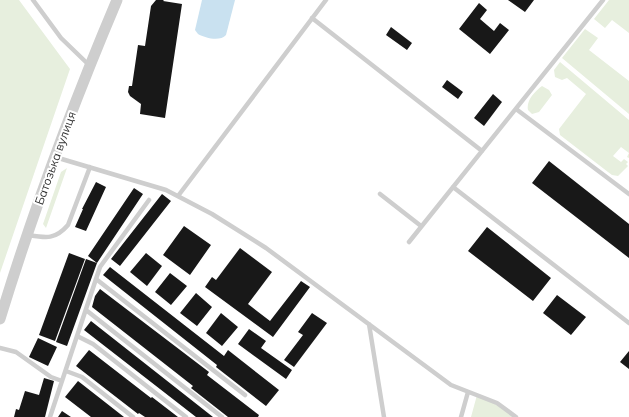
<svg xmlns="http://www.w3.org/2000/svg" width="629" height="417" viewBox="0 0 629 417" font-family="Mulish,sans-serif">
<rect width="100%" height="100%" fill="#fff"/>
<!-- green -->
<path fill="#e7efde" d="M0,0H19L70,69L0,273Z
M609,0H629V33L612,20L605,28L594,19Z
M585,29L598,38L589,50L629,81V114L562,58Z
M560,62L629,120V158L627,157L629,153L621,147L613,156L621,162L624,159L628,162L626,164L628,166L618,176L612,175L608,172L560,135L559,129L586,94L567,78L562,80L555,77L554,70Z
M542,86L549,90L552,95L539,112L532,114L528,110C526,101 534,92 542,86Z
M67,168L46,228L43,224L61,172Z
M477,395L497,403L516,417H471Z"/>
<!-- water -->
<path fill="#c9e1f0" d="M202,0H235L226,35C220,42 205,38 198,34L195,30Z"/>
<!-- building -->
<path fill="#181818" d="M156,0H164L163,1L182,4L165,118L140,114L141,104L130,96L128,92L129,86H132L138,45L145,46L151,6Z
M508,0H534L525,12Z
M479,3L487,10L480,19L494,31L500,23L509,30L490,54L459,29Z
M391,27L412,43L407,50L386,35Z
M447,80L463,92L458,99L442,87Z
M493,94L502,102L484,126L474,118Z
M549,161L629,224V258L532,183Z
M96,182L106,187L86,231L75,227L83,209H82Z
M134,188L143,194L97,263L88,256Z
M162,194L171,201L120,266L111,259Z
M184,226L211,245L190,275L163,255Z
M487,227L551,278L533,301L468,251Z
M240,248L272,272L248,304L270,321L301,281L310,287L273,337L205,287L212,277L216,280Z
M69,253L85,259L55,341L39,335Z
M146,253L162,266L147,286L130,272Z
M86,259L97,263L67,346L56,342Z
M110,267L224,356L228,350L279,390L266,406L216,367L217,365L103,275Z
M170,273L187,286L171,305L155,292Z
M100,289L209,372L207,375L259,415L258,417H228L191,388L193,386L92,307L95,296Z
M196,293L212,307L197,326L180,313Z
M557,295L586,317L571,335L543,313Z
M221,313L238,327L222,346L206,333Z
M312,313L327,323L294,367L284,360L303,335L298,332Z
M91,321L213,417H196L84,330Z
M249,329L266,341L261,348L292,370L286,379L238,344Z
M38,338L57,347L48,366L29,357Z
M89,350L151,398L152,397L178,417H145L139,413L138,414L76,366Z
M629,351V369L620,362Z
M44,378L54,381L45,417H14L16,409L19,410L25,391L39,395Z
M78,381L124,417H91L65,397Z
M62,411L71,417H58Z"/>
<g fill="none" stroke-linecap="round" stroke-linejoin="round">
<!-- service -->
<path stroke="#cecece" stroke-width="4.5" d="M33,0L61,38L89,65
M312,18L482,151
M516,109L629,194
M55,157L166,190L212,214L266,248L451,385L497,403L516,417
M453,187L629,323
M380,194L421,226
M178,196L326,0
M28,235C46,238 55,240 68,225L90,167
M409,242L603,0
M96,279L245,395
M86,310L222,417
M369,324L384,417
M77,336L93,344L186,417
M0,348L16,352L51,377L62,381
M66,371L82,377L133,417
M50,417L100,267L149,200
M461,417L468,392"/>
<!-- tertiary -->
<path stroke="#cecece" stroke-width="11" d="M0,319C33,211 73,104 117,0"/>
</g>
<g text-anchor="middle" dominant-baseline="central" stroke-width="4" stroke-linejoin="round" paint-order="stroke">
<!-- street labels -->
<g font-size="12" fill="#313131" stroke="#fff">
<text transform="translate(55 158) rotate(-70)">Батозька вулиця</text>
</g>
</g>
</svg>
